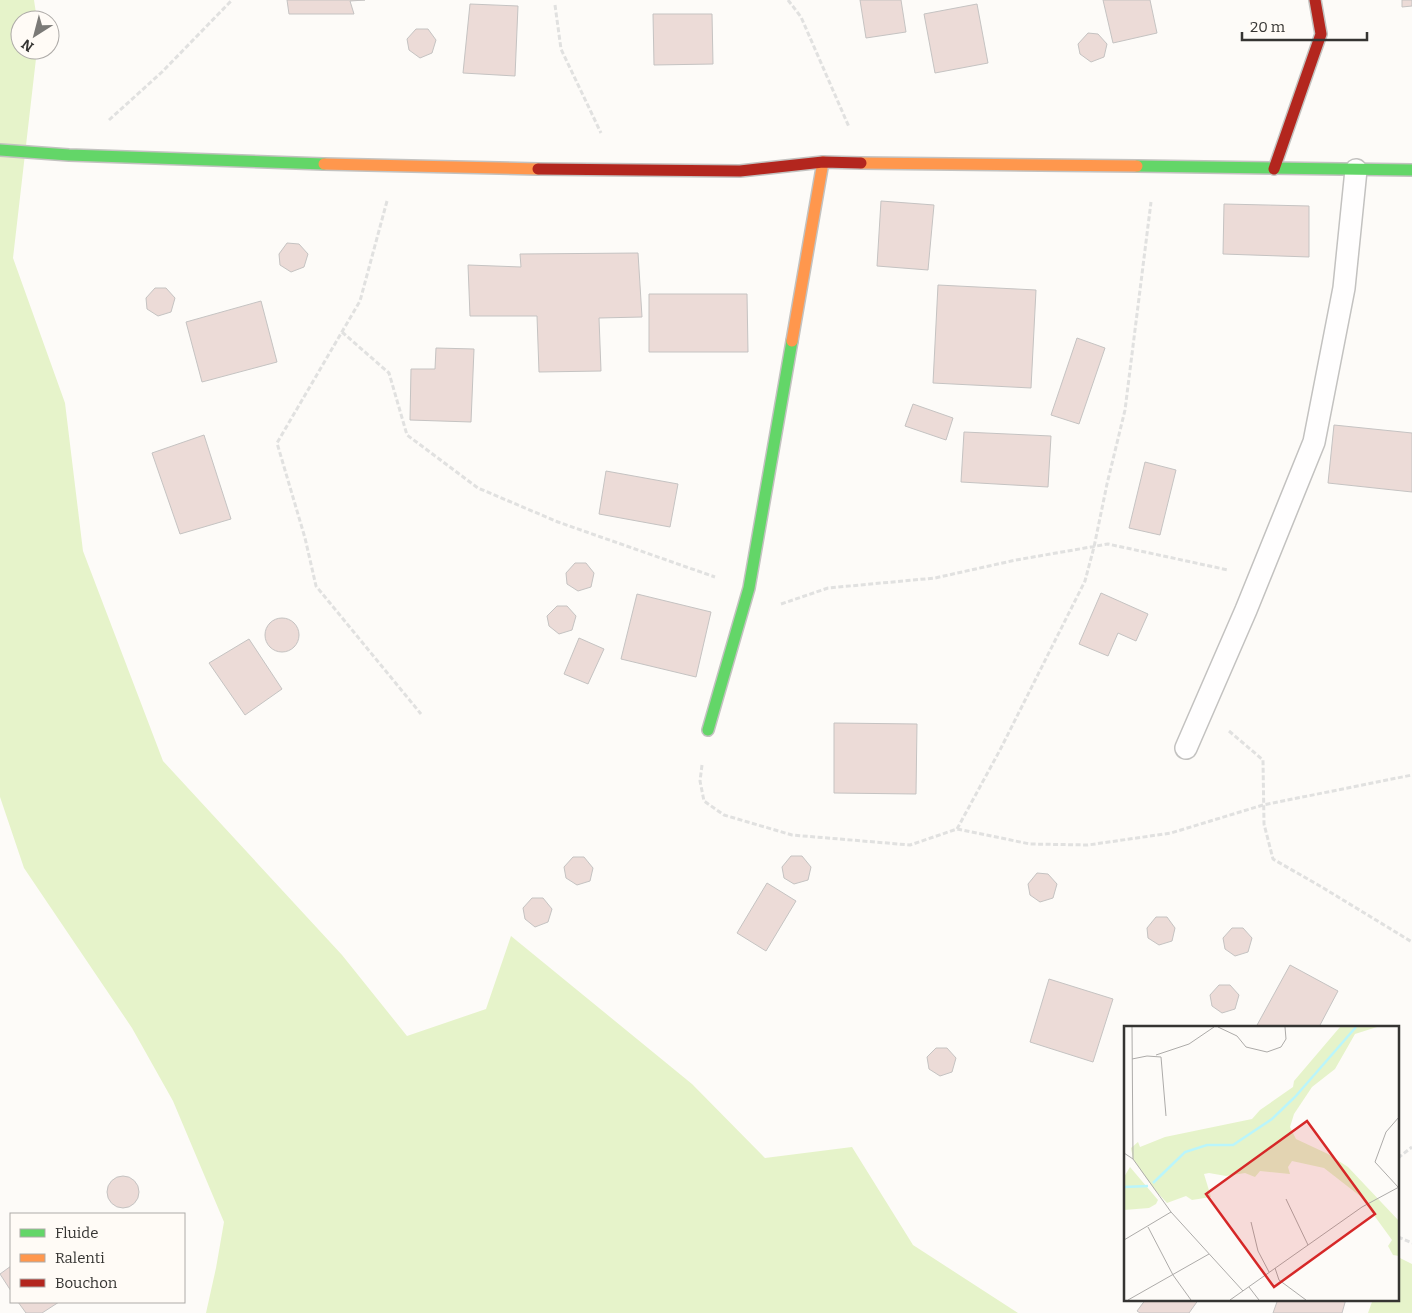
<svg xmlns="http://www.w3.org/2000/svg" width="1412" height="1313" viewBox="0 0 1412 1313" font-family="Bitter,serif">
<rect width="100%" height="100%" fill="#fdfbf8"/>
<!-- green -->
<path fill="#e6f3ca" d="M0,0H34L37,20H20V50H37L13,258L65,403L83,551L163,761L342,955L407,1036L486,1009L511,936L692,1084L765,1158L852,1147L913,1245L1018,1313H206L216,1268L224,1222L173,1101L132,1028L24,868L0,797Z
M1398,1257L1412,1264V1313H1368L1373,1299H1398Z"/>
<!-- building -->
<path fill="#ecdbd7" stroke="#c5c3c2" d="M287,0H365L350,1L354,14H289Z
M860,0H901L906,32L866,38Z
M1103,0H1150L1157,33L1113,43Z
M1402,0H1412V6L1402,7Z
M470,4L518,6L515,76L463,73Z
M977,4L988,63L935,73L924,14Z
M653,14H712L713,64L654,65Z
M416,29H428L436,40L432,53L420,58L409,50L407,39Z
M1088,33L1098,34L1107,44L1104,57L1091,62L1080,54L1078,44Z
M881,201L934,205L928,270L877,266Z
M1224,204L1309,206V257L1223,254Z
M287,243L299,244L308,254L304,267L291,272L280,265L279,254Z
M638,253L642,317L599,318L601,371L539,372L537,316H470L468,265L521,267L520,254Z
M938,285L1036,290L1031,388L933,383Z
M155,288H166L175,298L171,312L158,316L147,309L146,298Z
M649,294H747L748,352H649Z
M261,301L277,362L202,382L186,322Z
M1077,338L1105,348L1079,424L1051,415Z
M436,348L474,349L471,422L410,420L411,369H435Z
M913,404L953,418L946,440L905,426Z
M1334,425L1412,433V492L1328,483Z
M964,432L1051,436L1048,487L961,482Z
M204,435L231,519L180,534L152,453Z
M1145,462L1176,470L1160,535L1129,528Z
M606,471L678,484L670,527L599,514Z
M575,563H586L594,573L591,587L578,591L567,584L566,573Z
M1101,593L1148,614L1136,641L1118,633L1108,656L1079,644Z
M637,594L711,612L696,677L621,659Z
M557,606H567L576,616L572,630L559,634L549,626L547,616Z
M265 635a17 17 0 1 1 34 0a17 17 0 1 1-34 0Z
M579,638L604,649L588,684L564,674Z
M249,639L282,689L245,715L209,663Z
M834,723L917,724L916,794L834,793Z
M791,856H802L811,867L808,880L794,884L784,878L782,867Z
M573,857H584L593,868L590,881L577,885L566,878L564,867Z
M1037,873L1048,874L1057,884L1053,898L1040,902L1030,895L1028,884Z
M767,883L796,901L766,951L737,933Z
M532,898H543L552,909L548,922L535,927L525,919L523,908Z
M1156,917H1167L1175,928L1172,941L1159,945L1148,938L1147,928Z
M1232,928H1243L1252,938L1248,952L1235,956L1225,949L1223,938Z
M1290,965L1338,991L1319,1027H1256Z
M1049,979L1113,999L1093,1062L1030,1042Z
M1219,985H1230L1239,995L1235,1009L1222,1013L1212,1006L1210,995Z
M936,1048H947L956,1058L952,1072L940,1076L929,1069L927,1057Z
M107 1192a16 16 0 1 1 32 0a16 16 0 1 1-32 0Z
M11,1266V1291L0,1274Z
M1146,1299H1199L1189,1313H1140L1137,1311Z
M1278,1299H1346L1342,1313H1273Z
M18,1302H59L42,1313H26Z"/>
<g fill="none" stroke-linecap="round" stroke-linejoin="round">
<defs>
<path id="lane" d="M1186,748L1246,610L1314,442L1344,288L1356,170"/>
<path id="fast" d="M0,150L69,155L324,164
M1137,166L1412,170
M708,730L749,588L792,341"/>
<path id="slow" d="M861,163L1137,166
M324,164L538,169
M792,341L823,162"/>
<path id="jam" d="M538,169L740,171L823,162L861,163
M1274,169L1321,34L1315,0"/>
</defs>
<!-- lane casing -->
<use href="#lane" stroke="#c3c2c0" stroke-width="24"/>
<!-- fast casing -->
<use href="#fast" stroke="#c3c2c0" stroke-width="14"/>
<!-- slow casing -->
<use href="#slow" stroke="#c3c2c0" stroke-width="14"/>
<!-- jam casing -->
<use href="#jam" stroke="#c3c2c0" stroke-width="14"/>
<!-- path -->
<path stroke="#e1e1e0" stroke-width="3" stroke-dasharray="5 2.5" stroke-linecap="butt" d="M788,0L801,17L849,127
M555,5L561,49L601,133
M109,120L162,72L232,0
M387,201L360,301L277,443L305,538L316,586L421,714
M342,332L389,373L407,435L478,488L558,522L715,577
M781,604L828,588L935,578L1016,560L1108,544L1228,570
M1229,731L1263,760L1264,824L1273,859L1325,889L1412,942
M702,765L700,781L704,801L724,815L792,835L910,845L957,829L1030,844L1088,845L1171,833L1263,805L1412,775
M957,829L1000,750L1085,581L1094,547L1107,484L1125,410L1151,202
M1398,1158L1412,1147
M1398,1237L1412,1243"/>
<!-- lane -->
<use href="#lane" stroke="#fffefe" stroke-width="21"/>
<!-- fast -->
<use href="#fast" stroke="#63d668" stroke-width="11"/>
<!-- slow -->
<use href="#slow" stroke="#ff974d" stroke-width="11"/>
<!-- jam -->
<use href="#jam" stroke="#b3261e" stroke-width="11"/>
</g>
<!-- overview -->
<g transform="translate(1124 1026)">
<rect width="275" height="275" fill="#fdfbf8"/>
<path d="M216,1H253L231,8L211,43L188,61L170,88L166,101L172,113L204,128L224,141L275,195V230L269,229L264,220L268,214L236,170L200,142L168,135L164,141L166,148L136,145L131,151L121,147L102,150L85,147L80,148L87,171L68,174L62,170L43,177L30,163L9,133L7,122L14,116L16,121L41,111L128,93L136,84L169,61L170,55ZM6,141L34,174L32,178L25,182L0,184V151Z" fill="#e6f3ca"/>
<path fill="none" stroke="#baf5fb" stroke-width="2.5" d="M29,157L61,126L83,119H109L148,93L171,71L232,1M0,161L24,160"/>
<path fill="none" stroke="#adaba9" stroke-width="1" d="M8,1L9,133M94,1L113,10L122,21L143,26L157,21L162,13L161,1M32,29L65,18L90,1M8,33L23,30L37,31L42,90M0,127L9,133L47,186L119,265M274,161L251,136L262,106L275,91M162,173L184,219M127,196L134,225L145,246M24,201L49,249L67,274M0,214L47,186M151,242L155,254L182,274M125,261L135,274M4,274L85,228M106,274L238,181L275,161"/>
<path fill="#d62828" fill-opacity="0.15" stroke="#d62828" stroke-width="2.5" d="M183,95L251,188L150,261L82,168Z"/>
<rect width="275" height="275" fill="none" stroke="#353432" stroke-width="2.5"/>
</g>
<!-- legend -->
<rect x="10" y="1213" width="175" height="90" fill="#fffbf6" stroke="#aeaba8"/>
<rect x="20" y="1229" width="25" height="8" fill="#63d668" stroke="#aeaba8"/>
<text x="55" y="1238" font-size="15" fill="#353432">Fluide</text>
<rect x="20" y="1254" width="25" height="8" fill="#ff974d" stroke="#aeaba8"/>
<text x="55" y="1263" font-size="15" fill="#353432">Ralenti</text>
<rect x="20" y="1279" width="25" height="8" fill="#b3261e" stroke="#aeaba8"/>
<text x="55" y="1288" font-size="15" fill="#353432">Bouchon</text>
<!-- north arrow -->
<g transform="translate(35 35) rotate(216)"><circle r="24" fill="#fffbf6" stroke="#aeaba8"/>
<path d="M0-4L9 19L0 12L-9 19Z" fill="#7b7a77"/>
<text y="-8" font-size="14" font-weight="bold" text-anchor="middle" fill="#353432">N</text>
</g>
<!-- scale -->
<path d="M1242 32v8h125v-8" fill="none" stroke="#353432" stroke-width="2.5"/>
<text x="1250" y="32" font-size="15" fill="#353432" stroke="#fffbf6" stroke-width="4" paint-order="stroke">20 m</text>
</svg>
